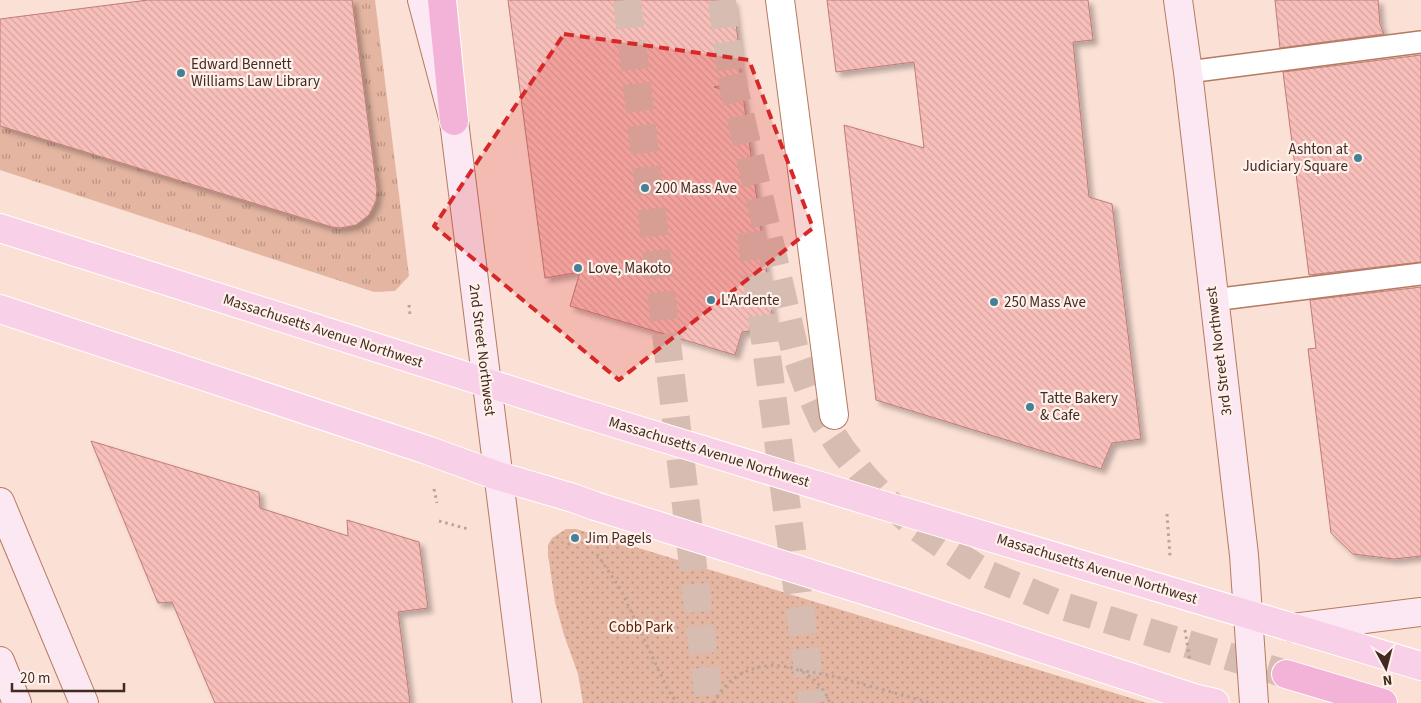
<svg xmlns="http://www.w3.org/2000/svg" width="1421" height="703" viewBox="0 0 1421 703" font-family="'Source Sans 3',sans-serif">
<defs>
<pattern id="grass-tufts" width="24" height="20" patternUnits="userSpaceOnUse" patternTransform="scale(1.25)"><rect width="24" height="20" fill="#e4b5a1"/><path d="M3 7l-1-3M5 7V3M7 7l1-3M15 17l-1-3M17 17v-4M19 17l1-3" fill="none" stroke="#ba9383"/></pattern>
<pattern id="park-dots" width="8" height="8" patternUnits="userSpaceOnUse" patternTransform="scale(1.25)"><rect width="8" height="8" fill="#e4b5a1"/><path d="M2 2h.1M6 6h.1" fill="none" stroke="#ba9383" stroke-width="1.8" stroke-linecap="round"/></pattern>
<pattern id="building-back-hatch" width="6" height="6" patternUnits="userSpaceOnUse" patternTransform="scale(1.25)"><rect width="6" height="6" fill="#f8bfba"/><path d="M-1 5l2 2M0 0l6 6M5-1l2 2" fill="none" stroke="#d6a4a0"/></pattern>
<filter id="shadow"><feDropShadow dx="4.5" dy="4.5" stdDeviation="2.5" flood-color="#0004"/></filter>
</defs>
<rect width="100%" height="100%" fill="#fbe0d5"/>
<!-- grass -->
<path fill="url(#grass-tufts)" d="M352,0H375L409,276L395,291L374,292L0,170V126L332,227C360,230 375,215 377,189Z"/>
<!-- park -->
<path fill="url(#park-dots)" d="M566,529H576L1147,703H583L578,674L564,635L555,602L548,555V545L552,538Z"/>
<!-- building -->
<path fill="url(#building-back-hatch)" stroke="#bf7c78" filter="url(#shadow)" d="M148,0H352L377,189L376,201L369,215L356,225L340,228L332,227L0,126V19Z
M508,0H733L740,55L738,56L742,83L714,87L743,95L774,328L742,332L735,355L570,306L580,272L545,278Z
M827,0H1088L1093,40L1073,42L1089,197L1112,204L1141,439L1112,443L1101,469L876,400L844,125L924,148L914,62L836,72Z
M1275,0H1378L1380,24L1384,34L1280,48Z
M1421,55V262L1309,275L1283,72Z
M1421,287V556L1394,559L1353,554L1331,533L1308,349L1316,348L1310,300Z
M91,441L259,492L260,508L348,536L347,520L419,542L428,608L398,612L410,703H215L172,602L158,603Z"/>
<g fill="none" stroke-linecap="round" stroke-linejoin="round">
<!-- highway-tunnel -->
<path stroke="#d6bcb1" stroke-width="28" stroke-dasharray="28 14" stroke-linecap="butt" d="M627,0L709,703
M722,0L734,93
M731,75L796,355L808,388L823,421L843,451L866,479L888,502L918,528L951,551L985,573L1066,607L1286,674
M751,232L812,703"/>
<defs>
<path id="lane" d="M1188,72L1421,42
M1213,300L1421,274"/>
<path id="street" d="M780,0L834,415"/>
<path id="secondary" d="M422,0L454,121L527,703
M1178,0L1188,72L1244,555L1254,703
M0,502L84,703
M1293,628L1421,612
M0,661L17,703"/>
<path id="primary" d="M0,228L582,413
M0,309L427,450L498,476L573,498L595,506
M882,505L1421,666
M901,602L1197,699L1215,703"/>
<path id="highway" d="M442,0L454,121
M1286,674L1383,703"/>
</defs>
<!-- lane casing -->
<use href="#lane" stroke="#b67a60" stroke-width="24"/>
<!-- street casing -->
<use href="#street" stroke="#b67a60" stroke-width="30"/>
<!-- secondary casing -->
<use href="#secondary" stroke="#b67a60" stroke-width="30"/>
<!-- primary casing -->
<use href="#primary" stroke="#fff" stroke-width="30"/>
<!-- highway casing -->
<use href="#highway" stroke="#fff" stroke-width="30"/>
<!-- path -->
<path stroke="#bca297" stroke-width="3" stroke-dasharray="2.5 4" stroke-linecap="butt" d="M409,305L410,315
M434,489L437,503
M1167,514L1170,556
M439,521L468,529
M568,545L577,535
M597,554L621,590L667,688L677,703
M1185,630L1190,661
M800,670L837,677L931,703
M714,703C736,655 810,651 830,703"/>
<!-- lane -->
<use href="#lane" stroke="#fff" stroke-width="21"/>
<!-- street -->
<use href="#street" stroke="#fff" stroke-width="28"/>
<!-- secondary -->
<use href="#secondary" stroke="#fbe8f3" stroke-width="28"/>
<!-- primary -->
<use href="#primary" stroke="#f8d1e8" stroke-width="28"/>
<!-- highway -->
<use href="#highway" stroke="#f3b3d8" stroke-width="28"/>
<defs>
<path id="primary-bridge" d="M582,413L882,505
M595,506L901,602"/>
</defs>
<!-- primary-bridge casing -->
<use href="#primary-bridge" stroke="#fff" stroke-width="30" stroke-linecap="butt"/>
<!-- primary-bridge -->
<use href="#primary-bridge" stroke="#f8d1e8" stroke-width="28"/>
</g>
<!-- marked area -->
<path fill="#d62828" fill-opacity="0.2" stroke="#d62828" stroke-width="4" stroke-dasharray="10 6" stroke-linejoin="round" d="M564,34L749,60L813,228L619,380L434,226Z"/>
<!-- markers -->
<g fill="#448197" stroke="#fef0eb" stroke-width="2">
<circle cx="181" cy="73" r="5"/>
<circle cx="1358" cy="158" r="5"/>
<circle cx="645" cy="188" r="5"/>
<circle cx="578" cy="268" r="5"/>
<circle cx="711" cy="300" r="5"/>
<circle cx="994" cy="302" r="5"/>
<circle cx="1030" cy="407" r="5"/>
<circle cx="575" cy="538" r="5"/>
</g>
<g text-anchor="middle" dominant-baseline="central" stroke-width="4.5" stroke-linejoin="round" paint-order="stroke">
<!-- poi labels -->
<g font-size="15" fill="#432a20" stroke="#fef0eb" text-anchor="start">
<text x="191" y="64">Edward Bennett<tspan x="191" dy="17">Williams Law Library</tspan></text>
<text x="1348" y="149" text-anchor="end">Ashton at<tspan x="1348" dy="17">Judiciary Square</tspan></text>
<text x="655" y="188">200 Mass Ave</text>
<text x="588" y="268">Love, Makoto</text>
<text x="721" y="300">L'Ardente</text>
<text x="1004" y="302">250 Mass Ave</text>
<text x="1040" y="398">Tatte Bakery<tspan x="1040" dy="17">&amp; Cafe</tspan></text>
<text x="585" y="538">Jim Pagels</text>
</g>
<!-- street labels -->
<g font-size="15" fill="#432a20" stroke="#fef0eb">
<text transform="translate(323 331) rotate(18)">Massachusetts Avenue Northwest</text>
<text transform="translate(482 350) rotate(83)">2nd Street Northwest</text>
<text transform="translate(1219 351) rotate(-97)">3rd Street Northwest</text>
<text transform="translate(709 452) rotate(17)">Massachusetts Avenue Northwest</text>
<text transform="translate(1097 569) rotate(17)">Massachusetts Avenue Northwest</text>
</g>
<!-- park labels -->
<g font-size="15" fill="#582003" stroke="#fef0eb">
<text x="641" y="627">Cobb Park</text>
</g>
</g>
<!-- north arrow -->
<g transform="translate(1386 668) rotate(173)" stroke="#fef0eb" stroke-width="4" paint-order="stroke">
<path d="M0-4L9 19L0 12L-9 19Z" fill="#432a20"/>
<text y="-8" font-size="14" font-weight="bold" text-anchor="middle" fill="#432a20">N</text>
</g>
<!-- scale -->
<path d="M12 683v8h112v-8" fill="none" stroke="#432a20" stroke-width="2.5"/>
<text x="20" y="683" font-size="15" fill="#432a20" stroke="#fef0eb" stroke-width="4" paint-order="stroke">20 m</text>
</svg>
